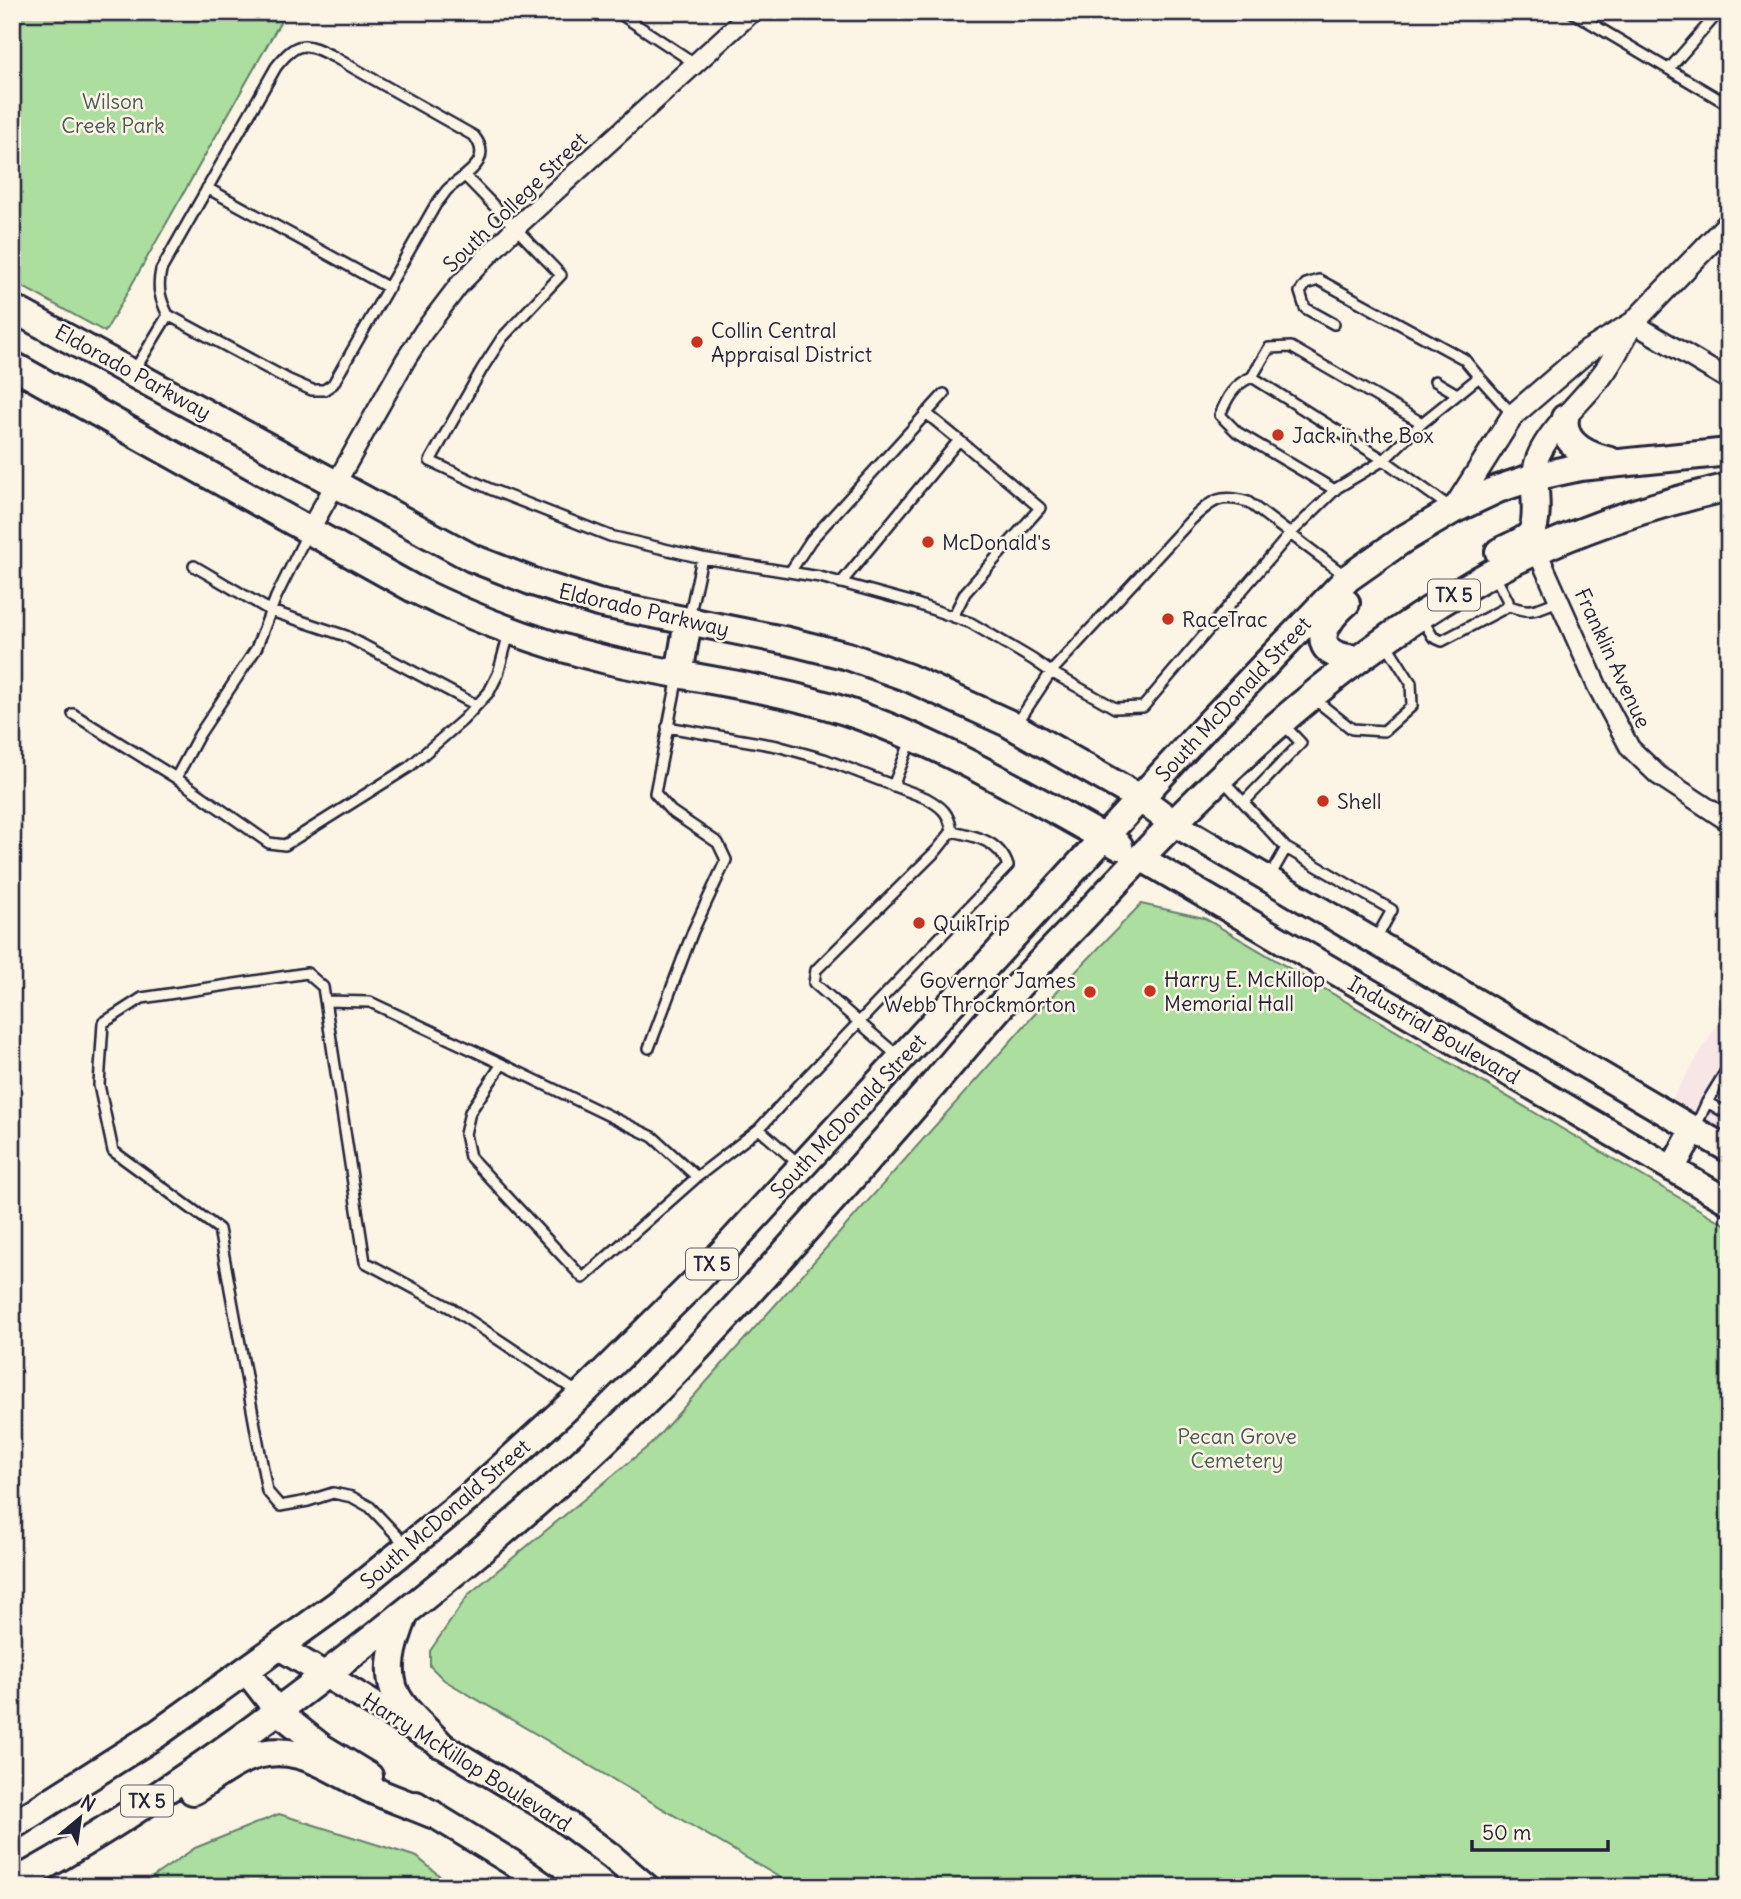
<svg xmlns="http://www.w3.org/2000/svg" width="1741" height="1899" viewBox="0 0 1741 1899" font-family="Delius,sans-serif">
<rect width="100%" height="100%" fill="#fcf5e5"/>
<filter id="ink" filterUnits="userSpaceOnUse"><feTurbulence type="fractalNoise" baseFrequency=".0143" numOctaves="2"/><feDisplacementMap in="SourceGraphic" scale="14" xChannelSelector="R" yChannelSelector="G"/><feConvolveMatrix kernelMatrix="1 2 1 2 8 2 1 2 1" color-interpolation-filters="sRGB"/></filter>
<g filter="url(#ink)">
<!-- built -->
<path fill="#f8e6e7" d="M1729,1005V1137L1670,1102Z"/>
<!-- green -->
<path fill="#abde9f" stroke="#66806d" stroke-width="2" d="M12,12H286L105,332L12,281Z
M1141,904L1204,918L1729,1227V1887H796L444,1680L430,1666V1651L469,1594L651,1444L1034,1015Z
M279,1814L417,1857L453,1887H138L195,1848Z"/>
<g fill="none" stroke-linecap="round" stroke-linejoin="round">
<defs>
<path id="service" d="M617,12L696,64
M1572,12L1729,105
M1669,69L1719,12
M465,176L561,275L502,338L482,369L430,461L490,489L610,536L702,558L820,577L911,602L971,623L1032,659L1051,672L1191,520C1212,501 1219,493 1248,502L1347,577
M207,188L389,288
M1334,324L1305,308L1300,292L1306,284L1319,280L1464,359L1479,377
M134,371L168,315C160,299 157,288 161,270L276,67C297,40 305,42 334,57L474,136C495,162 463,175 447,190C443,195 440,200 436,204L333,384L324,390H312L289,380L168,315
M1252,377C1234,384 1227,398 1220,415L1237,432L1335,490
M1435,381L1457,394
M926,413L959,440
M1422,423L1291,347L1269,348L1252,377L1384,460L1422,423L1479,377L1512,414
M308,532L276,597L256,649L199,735L176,778L269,843L285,845L409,767L463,720L489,692L498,674L509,633
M194,566L271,611L346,636L476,705
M790,572L811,540L944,394
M841,583L959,440L1040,508L965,593L953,617
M1507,605C1532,615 1537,609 1560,600
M689,618L702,558
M1422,619L1433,637L1442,641L1505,608L1508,601L1494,574
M1314,699L1352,729L1384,731L1412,706L1411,683L1385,642
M73,714L176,778
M1016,725L1051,672L1115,708L1143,707L1290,534L1337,488L1384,460L1451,508
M667,727L777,746L824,759L926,798C942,807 949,813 952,831L937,850L816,970L814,983L899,1057
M1221,778L1286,848L1392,910L1376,939
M893,786L912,738
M1244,802L1301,743L1284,725
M1269,878L1286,848
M325,1001L370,1002L502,1064L653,1137L697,1177
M649,1048L693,931L726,860L718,843L671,811L655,793L678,676
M502,1064L470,1112L465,1134L470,1157L583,1278L697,1177L759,1129
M1707,1102L1729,1115
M1695,1128L1707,1102L1729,1066
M800,1165L759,1129L799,1085L1008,866C1000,841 975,836 952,831
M406,1545L370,1507L352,1497L333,1493L308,1501L280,1506L267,1491L219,1229L113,1151L99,1085L103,1023L142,998L307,973L323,987L365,1262L451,1308L580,1394"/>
<path id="minor" d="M1633,323L1729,380
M309,531L406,359L424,331L459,285L515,228L752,12
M1537,551L1597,686L1630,748L1658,775L1729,822"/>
<path id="tertiary" d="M1534,477C1531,444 1583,401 1602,375C1613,361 1621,343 1630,328
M1453,510L1513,415L1585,353L1633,323L1729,223"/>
<path id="secondary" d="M1173,823L1729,1150
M1139,857L1729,1202
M1672,1169L1694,1129
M279,1647L551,1811L611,1856L647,1887
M246,1671L278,1712L321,1746L370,1776
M416,1804L511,1862L546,1887"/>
<path id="primary" d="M12,308L472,558L536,583L598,603L788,641L848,656L909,678L1008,723L1141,799L1173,823
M12,365L414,589C475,619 540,644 607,660C686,678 768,686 845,711C943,743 1029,797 1119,846
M1565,418C1561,445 1589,456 1610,461
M1499,552C1508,547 1523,542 1530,535C1539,524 1535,491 1534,477
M1346,603C1317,628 1311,656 1358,659
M679,674L688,622
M405,1614C394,1641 381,1677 402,1704C412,1718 428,1731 440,1744
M193,1791C209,1781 226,1767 243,1760C291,1738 327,1767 368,1788C389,1798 411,1805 432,1814
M12,1826L157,1734L338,1604L466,1500L585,1391L699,1278L1211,721L1348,578L1402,540L1453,510L1498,489L1534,477L1580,467L1729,452
M12,1884C140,1814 260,1727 374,1637C486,1549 596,1456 694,1352C776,1265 855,1174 934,1084C963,1050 992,1015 1022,982C1043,959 1064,938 1085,916C1200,792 1319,673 1467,587C1548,539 1638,508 1729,487"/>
</defs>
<!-- service casing -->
<use href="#service" stroke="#22223b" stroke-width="14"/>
<!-- minor casing -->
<use href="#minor" stroke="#22223b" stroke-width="23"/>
<!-- tertiary casing -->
<use href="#tertiary" stroke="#22223b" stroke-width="26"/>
<!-- secondary casing -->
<use href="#secondary" stroke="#22223b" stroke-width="30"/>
<!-- primary casing -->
<use href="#primary" stroke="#22223b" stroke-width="32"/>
<!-- service -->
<use href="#service" stroke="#fcf5e5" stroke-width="9"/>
<!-- minor -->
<use href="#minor" stroke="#fcf5e5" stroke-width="18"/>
<!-- tertiary -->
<use href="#tertiary" stroke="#fcf5e5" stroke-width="21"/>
<!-- secondary -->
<use href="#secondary" stroke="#fcf5e5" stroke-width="24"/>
<!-- primary -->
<use href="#primary" stroke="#fcf5e5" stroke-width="26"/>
</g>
</g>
<!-- markers -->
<g fill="#c8321e" stroke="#fcf5e5" stroke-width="2.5">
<circle cx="697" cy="342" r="7"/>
<circle cx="1278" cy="435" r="7"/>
<circle cx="928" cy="542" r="7"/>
<circle cx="1168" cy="619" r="7"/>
<circle cx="1323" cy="801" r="7"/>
<circle cx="919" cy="923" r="7"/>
<circle cx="1150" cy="991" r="7"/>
<circle cx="1090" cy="992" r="7"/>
</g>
<g text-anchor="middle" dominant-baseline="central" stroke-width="5" stroke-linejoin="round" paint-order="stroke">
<!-- shield labels -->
<g fill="#fcf5e5" stroke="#63616e" stroke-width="2">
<rect x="1428" y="579.5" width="52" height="31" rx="5"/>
<rect x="686" y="1248.5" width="52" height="31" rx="5"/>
<rect x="121" y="1785.5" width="52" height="31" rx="5"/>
</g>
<g font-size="19" font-weight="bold" fill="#22223b">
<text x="1454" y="595">TX 5</text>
<text x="712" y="1264">TX 5</text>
<text x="147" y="1801">TX 5</text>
</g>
<!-- park labels -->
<g font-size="21" fill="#4b5a59" stroke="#fcf5e5">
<text x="113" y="101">Wilson<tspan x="113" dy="24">Creek Park</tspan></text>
<text x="1237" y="1436">Pecan Grove<tspan x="1237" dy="24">Cemetery</tspan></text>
</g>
<!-- street labels -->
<g font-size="21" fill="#22223b" stroke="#fcf5e5">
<text transform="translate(515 202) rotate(-44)">South College Street</text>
<text transform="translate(133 372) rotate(29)">Eldorado Parkway</text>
<text transform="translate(644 610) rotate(13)">Eldorado Parkway</text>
<text transform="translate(1613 658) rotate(65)">Franklin Avenue</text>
<text transform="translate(1233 699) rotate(-47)">South McDonald Street</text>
<text transform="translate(1434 1030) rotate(30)">Industrial Boulevard</text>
<text transform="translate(848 1116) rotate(-47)">South McDonald Street</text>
<text transform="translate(445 1514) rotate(-41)">South McDonald Street</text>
<text transform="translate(467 1762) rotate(32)">Harry McKillop Boulevard</text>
</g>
<!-- poi labels -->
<g font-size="21" fill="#22223b" stroke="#fcf5e5" text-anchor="start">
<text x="711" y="330">Collin Central<tspan x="711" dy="24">Appraisal District</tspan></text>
<text x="1292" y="435">Jack in the Box</text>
<text x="942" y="542">McDonald's</text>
<text x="1182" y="619">RaceTrac</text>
<text x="1337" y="801">Shell</text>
<text x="933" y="923">QuikTrip</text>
<text x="1164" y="979">Harry E. McKillop<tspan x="1164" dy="24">Memorial Hall</tspan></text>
<text x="1076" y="980" text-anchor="end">Governor James<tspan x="1076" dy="24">Webb Throckmorton</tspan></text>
</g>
</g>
<!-- margin -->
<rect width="1741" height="1899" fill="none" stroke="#fcf5e5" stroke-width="42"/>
<rect x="21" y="21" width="1699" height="1857" fill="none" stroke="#22223b" stroke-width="2.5" filter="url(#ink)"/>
<!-- north arrow -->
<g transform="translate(80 1818) rotate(29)" stroke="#fcf5e5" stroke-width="5" paint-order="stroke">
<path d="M0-5L12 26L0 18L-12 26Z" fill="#22223b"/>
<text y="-10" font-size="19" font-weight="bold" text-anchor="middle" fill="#22223b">N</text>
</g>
<!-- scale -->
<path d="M1472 1840v10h136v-10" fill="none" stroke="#22223b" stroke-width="3.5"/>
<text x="1482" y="1840" font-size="21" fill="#22223b" stroke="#fcf5e5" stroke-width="5" paint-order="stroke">50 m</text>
</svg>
